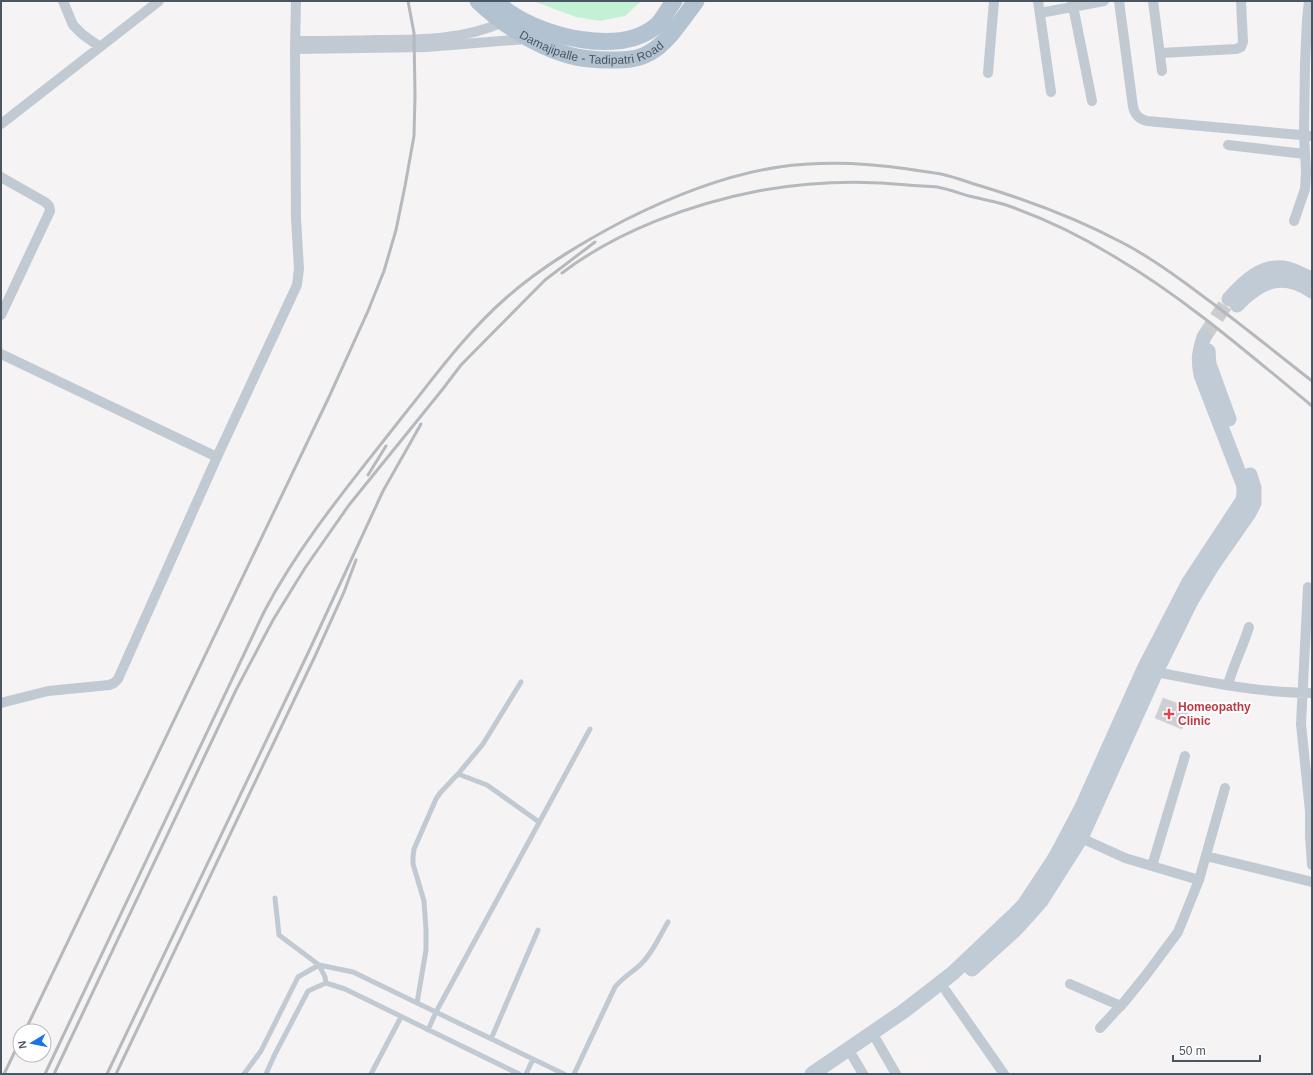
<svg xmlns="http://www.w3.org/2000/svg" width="1313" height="1075" viewBox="0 0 1313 1075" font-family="Helvetica,sans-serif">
<rect width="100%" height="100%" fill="#f5f3f3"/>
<!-- green -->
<path fill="#c3f1d5" d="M533,1H641L625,16L600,21L576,17Z"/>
<!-- building -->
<path fill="#cdcfd5" stroke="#d7d9de" d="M1163,698L1190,708L1182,729L1155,718Z"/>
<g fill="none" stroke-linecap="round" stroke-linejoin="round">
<!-- secondary-tunnel -->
<path stroke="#caccce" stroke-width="15" stroke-dasharray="15 8" stroke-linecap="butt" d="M1204,337L1229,299"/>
<!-- lane -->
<path stroke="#c1cad2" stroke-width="5" d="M458,774L487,785L539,822
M275,898L279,935L319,965L353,972L564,1074
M319,965L325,977L326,983
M417,1003L426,950V930L424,901L413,864V857L414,849L436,799L440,793L458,774L483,744L521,682
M428,1030L436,1012L590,729
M491,1039L538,930
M244,1074L261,1051L298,977L319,965
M266,1074L275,1054L308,991L326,983L345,989L519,1074
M371,1074L401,1017
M526,1074L533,1059
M574,1074L615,987C623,977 633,972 641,964C653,953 660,935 668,922"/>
<!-- street -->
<path stroke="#c1cad2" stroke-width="10" d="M63,1L73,25L82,34L100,47
M1038,1L1051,92
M1072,1L1092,101
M1119,1L1133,107C1135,115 1139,119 1147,121L1312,136
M1153,1L1162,71
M1040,13L1104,1
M295,41C322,41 350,41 377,40C420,40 464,40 503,22
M295,49L426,47L527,39
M1160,53L1236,49L1241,47L1243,42L1241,1
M988,73L994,1
M1,124L159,1
M1228,145L1305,154
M1,177L45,202L49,206L50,211L1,315
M1294,221L1305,189L1306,171L1304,135L1305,63L1307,20L1309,1
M1,354L217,457
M1308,587L1301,724L1310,811V837L1312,865
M1156,672C1208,682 1259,693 1312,693
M1228,685C1233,665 1243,647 1249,627
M1,703L48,691L109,685L114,683L118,679L217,457L297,285L299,269L296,219L295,49L296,1
M1081,838L1125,858L1199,880
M1206,856L1312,882
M1152,866L1185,756
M1070,984L1121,1006
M946,991L1004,1074
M1100,1028L1125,1001L1146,975L1178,932L1199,880L1225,788
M877,1041L896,1074
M853,1057L863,1074"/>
<!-- secondary -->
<path stroke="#c1cbd6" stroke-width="15" d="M1229,299C1244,282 1263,263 1288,269C1296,271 1304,276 1312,279
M1237,305C1259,281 1282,271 1312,291
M1208,351L1209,364L1229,419
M972,969L1016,929L1041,901L1081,838L1156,672L1192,599L1212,566L1249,513L1254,503V488L1250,475
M812,1074L904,1011L953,973L1013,916L1024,905L1055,858L1081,809L1144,669L1189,582L1243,500L1244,493V486L1201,375C1198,360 1199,352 1204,337"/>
<!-- primary -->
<g stroke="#b3c2d1" stroke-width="17">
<path id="s1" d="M478,1C502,24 536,46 568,55C582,59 597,60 611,60C624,60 637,60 649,53C668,43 683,18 696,1"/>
<path d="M497,1C501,5 505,10 510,13C545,37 620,56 656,26C663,20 668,9 674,1"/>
</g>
<!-- rail -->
<path stroke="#b5b8bd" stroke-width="3" d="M562,273C617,231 691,204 758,191C808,182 857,180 908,185C917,186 927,186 937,187C948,189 959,193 969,196C981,199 994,201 1006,205C1044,218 1081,236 1115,257C1186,299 1249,354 1312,406
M368,475L386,446
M25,1031L329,397L368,311L384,271L396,230L405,186L414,136L415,96L414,33L408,1
M4,1074L20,1041
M45,1074L264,612C301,541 354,479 403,416C436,375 466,333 506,298C542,266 583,242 625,220C673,196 725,175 779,167C821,161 866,163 908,169C919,171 930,172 941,174C955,177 970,183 984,187C1033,202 1078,219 1123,243C1152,258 1179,278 1204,297C1241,324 1276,353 1312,381
M54,1074L236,690L273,620L305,568L349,505L442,390L461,365L545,280L595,242
M107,1074L309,651L383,491L421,424
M116,1074L316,654L344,592L356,560"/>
</g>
<!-- markers -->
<path fill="#e0444e" stroke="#fff" stroke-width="1.5" d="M1167 708h4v4h4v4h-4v4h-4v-4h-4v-4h4z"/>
<g text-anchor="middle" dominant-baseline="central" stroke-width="4" stroke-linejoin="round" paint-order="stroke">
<!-- street labels -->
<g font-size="12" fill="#4a5661" stroke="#fff">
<text stroke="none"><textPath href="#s1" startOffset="129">Damajipalle - Tadipatri Road</textPath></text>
</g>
<!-- health labels -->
<g font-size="12" font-weight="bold" fill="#be3a42" stroke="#fff" text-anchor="start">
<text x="1178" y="707">Homeopathy<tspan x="1178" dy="14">Clinic</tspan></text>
</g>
</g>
<!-- border -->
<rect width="1313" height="1075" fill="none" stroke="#4a5661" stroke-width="4"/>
<!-- north arrow -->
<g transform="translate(32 1043) rotate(260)"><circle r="19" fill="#ffffff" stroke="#b7bbc0"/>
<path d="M0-3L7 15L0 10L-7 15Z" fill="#1a73e8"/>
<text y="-6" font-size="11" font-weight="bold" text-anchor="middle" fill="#4a5661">N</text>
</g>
<!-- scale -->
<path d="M1173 1055v6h87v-6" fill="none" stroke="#4a5661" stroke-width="2"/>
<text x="1179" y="1055" font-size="12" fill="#4a5661" stroke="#ffffff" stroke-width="3" paint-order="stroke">50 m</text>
</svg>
